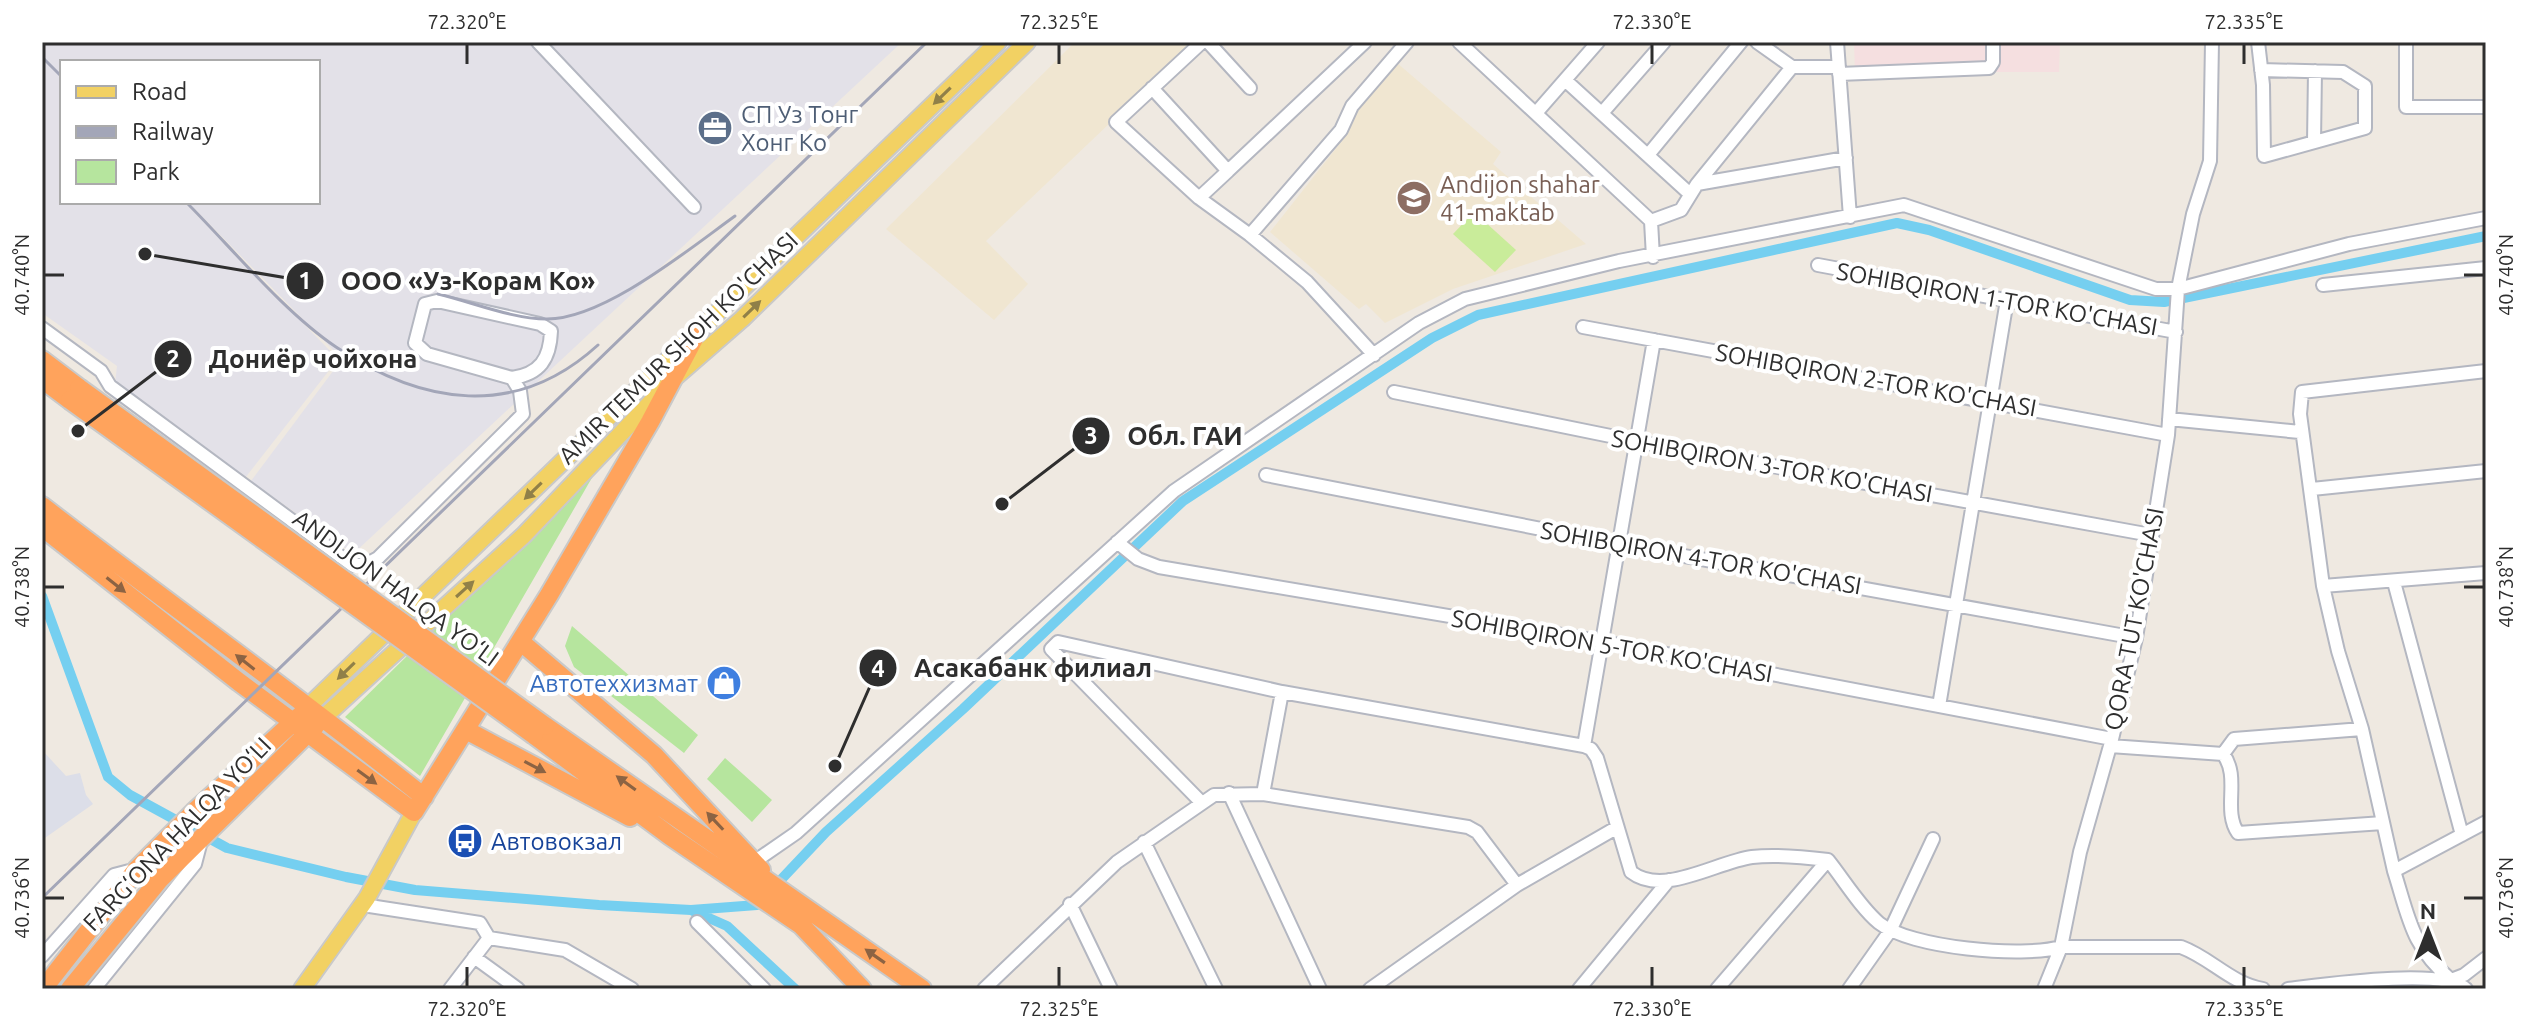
<svg xmlns="http://www.w3.org/2000/svg" width="2528" height="1031" viewBox="0 0 2528 1031" font-family="Ubuntu,sans-serif">
<rect width="100%" height="100%" fill="#efe9e1"/>
<!-- industrial -->
<path fill="#e3e1e8" d="M42,42H902L353,554L251,481L342,359L188,202H318V62H62V202H184L338,359L245,478L115,384L117,366L42,313Z"/>
<!-- education -->
<path fill="#f0e6d1" d="M1075,42H1195L986,241L1028,284L994,320L886,229Z
M1396,62L1501,152L1493,164L1586,244L1453,289L1385,323L1366,304L1359,309L1270,232L1345,137L1354,111Z"/>
<!-- medical -->
<path fill="#f5dfe0" d="M1854,42H2060L2059,72H1855Z"/>
<!-- airport -->
<path fill="#dcdee8" d="M42,750L66,776L80,773L86,795L93,804L42,840Z"/>
<!-- green -->
<path fill="#b6e59e" d="M597,469L420,776L345,717Z
M572,626L698,735L684,753L574,667L565,646Z
M725,758L772,800L752,822L707,779Z"/>
<!-- pitch -->
<path fill="#c9ec9a" d="M1474,212L1516,250L1495,272L1453,234Z"/>
<g fill="none" stroke-linecap="round" stroke-linejoin="round">
<!-- canal -->
<path stroke="#75cff0" stroke-width="10" d="M42,596L108,777L130,795L227,848L346,877L415,890L599,905L691,910L757,905L826,832L963,709L1183,501L1432,338L1478,315L1897,223L1929,230L2130,300L2164,302L2486,236
M693,911L727,926L795,989"/>
<defs>
<path id="minor" d="M538,42L694,207
M1202,42L1116,122L1199,198L1250,235L1341,130L1352,106L1407,42
M1208,42L1250,88
M1459,42L1651,221L1653,257
M1757,42L1792,67H1839
M1837,42L1850,217
M2258,42L2263,85L2264,156L2365,128V86L2343,72L2261,70
M2406,42V107H2486
M1839,74L1989,68L1993,62V42
M1565,80L1690,194
M1152,88L1228,171L1199,198
M1536,113L1598,42
M1602,113L1664,42
M2314,142L2315,71
M1648,155L1741,42
M1228,171L1365,42
M1697,184L1792,67
M1651,221L1681,210L1697,184L1846,158
M1250,235L1307,282L1374,355
M1818,265L2176,332
M2323,285L2486,268
M1583,327L2168,435
M42,328L101,371L110,386L352,565H365L378,558L523,414L520,391L512,378L427,354L415,343L425,304L437,301L540,324L551,331C550,359 540,374 512,378
M2486,371L2302,392L2300,414L2323,586L2338,651L2362,729L2394,871L2486,822
M1394,392L1635,441L2151,535
M2169,419L2300,432
M1266,475L1618,544L2136,638
M2312,489L2486,471
M1117,542L1138,559L1159,567L1603,642L2112,739
M2394,582L2462,835
M2323,586L2486,573
M1939,706L2007,300
M1584,746L1654,340
M2110,746L2223,754L2234,739L2362,729
M2223,754C2241,777 2222,810 2238,833L2383,823
M1229,793L1320,989
M1263,794L1282,692
M1200,801L1051,649L1058,642L1282,692L1584,746L1591,749L1597,758L1631,872C1663,897 1716,862 1752,857C1777,854 1804,857 1828,860C1844,880 1860,907 1879,923C1910,948 2023,958 2061,947H2181C2211,958 2230,983 2263,989
M1144,842L1216,989
M754,862L796,833L1174,491L1419,323L1465,299L1619,261L1904,205L2156,289H2178L2349,244L2486,218
M2394,871C2409,918 2411,946 2451,980L2464,975L2486,958
M1070,904L1111,989
M363,905L480,923L489,938L450,989
M697,922L764,989
M489,938L565,950L632,989
M42,956L114,875L137,869
M474,957L518,989
M94,989L195,864L201,841
M984,989L1117,862L1214,795L1263,794L1468,827L1477,832L1517,885
M1370,989L1517,885L1616,828
M1579,989L1669,880
M1717,989L1828,860
M1849,989L1890,931L1933,839
M2044,989L2061,947L2080,852L2112,739L2136,638L2168,435L2178,289L2193,214L2210,161L2212,42
M2288,989C2322,985 2444,967 2466,989"/>
<path id="major" d="M309,706L998,42
M324,717L524,535L673,379L742,319L1027,42
M302,989L367,898L414,812"/>
<path id="highway" d="M42,360L79,388
M42,379L70,400
M42,506C169,604 299,697 424,797
M42,527L239,682L414,812L549,595L650,422L696,335
M521,642L654,755L761,870
M545,726L922,989
M466,730L630,817
M534,735L670,836L801,925L862,989
M43,989L137,869L194,812L301,715
M70,989L160,879L316,725"/>
</defs>
<!-- minor casing -->
<use href="#minor" stroke="#b4b7c1" stroke-width="16"/>
<!-- major casing -->
<use href="#major" stroke="#c9c9c9" stroke-width="20"/>
<!-- highway casing -->
<use href="#highway" stroke="#c9c9c9" stroke-width="22"/>
<!-- minor -->
<use href="#minor" stroke="#fff" stroke-width="12"/>
<!-- major -->
<use href="#major" stroke="#f2d163" stroke-width="16"/>
<!-- highway -->
<use href="#highway" stroke="#ffa35c" stroke-width="18"/>
<!-- rail -->
<path stroke="#a3a6b8" stroke-width="3" d="M42,57L62,77
M186,202C231,247 284,312 336,347C422,405 516,420 598,345
M438,294C472,302 512,319 547,319C604,319 689,249 735,216
M42,898L927,42"/>
<defs>
<path id="highway-bridge" d="M79,388L545,726
M70,400L534,735"/>
</defs>
<!-- highway-bridge casing -->
<use href="#highway-bridge" stroke="#c9c9c9" stroke-width="22" stroke-linecap="butt"/>
<!-- highway-bridge -->
<use href="#highway-bridge" stroke="#ffa35c" stroke-width="18"/>
</g>
<!-- one-way arrows -->
<defs><path id="oneway-solid" d="M-6-.8H1V-3.2L6.5 0L1 3.2V.8H-6Z" transform="scale(2)"/></defs>
<g fill="#908048">
<use href="#oneway-solid" transform="translate(942 96) rotate(136)"/>
<use href="#oneway-solid" transform="translate(752 309) rotate(-44)"/>
<use href="#oneway-solid" transform="translate(533 491) rotate(136)"/>
<use href="#oneway-solid" transform="translate(465 589) rotate(-42)"/>
<use href="#oneway-solid" transform="translate(346 671) rotate(136)"/>
</g>
<g fill="#8c6343">
<use href="#oneway-solid" transform="translate(116 585) rotate(38)"/>
<use href="#oneway-solid" transform="translate(245 662) rotate(-142)"/>
<use href="#oneway-solid" transform="translate(535 767) rotate(28)"/>
<use href="#oneway-solid" transform="translate(367 777) rotate(36)"/>
<use href="#oneway-solid" transform="translate(626 783) rotate(-144)"/>
<use href="#oneway-solid" transform="translate(715 821) rotate(-133)"/>
<use href="#oneway-solid" transform="translate(875 956) rotate(-145)"/>
</g>
<!-- ticks -->
<path fill="none" stroke="#2e2e2e" stroke-width="3" d="M467,44V64M1059,44V64M1652,44V64M2244,44V64M44,275H64M2464,275H2484M44,587H64M2464,587H2484M44,898H64M2464,898H2484M467,967V987M1059,967V987M1652,967V987M2244,967V987"/>
<!-- icons -->
<defs>
<symbol id="office-disc" viewBox="-11 -11 22 22"><circle r="9.5" fill="#5c6f8a" stroke="#fff"/><path d="M-6-3h4V-5.5h4V-3h4V5H-6ZM-1-4.5V-3h2v-1.5ZM-6 0V1H6V0Z" fill="#fff"/></symbol>
<symbol id="school-disc" viewBox="-11 -11 22 22"><circle r="9.5" fill="#8d6e63" stroke="#fff"/><path d="M0-5L7-2L0 1L-7-2ZM-4 1L0 2.5L4 1V4Q0 6-4 4Z" fill="#fff"/></symbol>
<symbol id="shop-disc" viewBox="-11 -11 22 22"><circle r="9.5" fill="#3f7fe0" stroke="#fff"/><path d="M-5-2.5h2.3a2.7 3.5 0 0 1 5.4 0H5L5.5 6h-11ZM-1.5-2.5h3a1.5 2.3 0 0 0-3 0Z" fill="#fff"/></symbol>
<symbol id="bus-disc" viewBox="-11 -11 22 22"><circle r="9.5" fill="#1a4fb4" stroke="#fff"/><path d="M-5-6H5V4H4V6H2V4H-2V6H-4V4H-5ZM-3.5-4V0h7V-4ZM-3.5 1.2v1.5H-2V1.2ZM2 1.2v1.5H3.5V1.2Z" fill="#fff"/></symbol>
</defs>
<g fill-rule="evenodd">
<use href="#office-disc" x="695" y="108" width="40" height="40"/>
<use href="#school-disc" x="1394" y="178" width="40" height="40"/>
<use href="#shop-disc" x="704" y="663" width="40" height="40"/>
<use href="#bus-disc" x="445" y="821" width="40" height="40"/>
</g>
<g text-anchor="middle" dominant-baseline="central" stroke-width="8" stroke-linejoin="round" paint-order="stroke">
<!-- service labels -->
<g font-size="24" fill="#4e5e75" stroke="#fff" text-anchor="start">
<text x="741" y="114">СП Уз Тонг<tspan x="741" dy="28">Хонг Ко</tspan></text>
</g>
<!-- education labels -->
<g font-size="24" fill="#785e54" stroke="#fff" text-anchor="start">
<text x="1440" y="184">Andijon shahar<tspan x="1440" dy="28">41-maktab</tspan></text>
</g>
<!-- street labels -->
<g font-size="24" fill="#2e2e2e" stroke="#fff">
<text transform="translate(1997 299) rotate(10)">SOHIBQIRON 1-TOR KO'CHASI</text>
<text transform="translate(678 348) rotate(-44)">AMIR TEMUR SHOH KO'CHASI</text>
<text transform="translate(1876 380) rotate(10)">SOHIBQIRON 2-TOR KO'CHASI</text>
<text transform="translate(1772 466) rotate(10)">SOHIBQIRON 3-TOR KO'CHASI</text>
<text transform="translate(1701 558) rotate(10)">SOHIBQIRON 4-TOR KO'CHASI</text>
<text transform="translate(396 588) rotate(36)">ANDIJON HALQA YO‘LI</text>
<text transform="translate(2134 619) rotate(-79)">QORA TUT KO'CHASI</text>
<text transform="translate(1612 646) rotate(10)">SOHIBQIRON 5-TOR KO'CHASI</text>
<text transform="translate(177 834) rotate(-46)">FARG‘ONA HALQA YO‘LI</text>
</g>
<!-- shop labels -->
<g font-size="24" fill="#366cbe" stroke="#fff" text-anchor="end">
<text x="698" y="683">Автотеххизмат</text>
</g>
<!-- transit labels -->
<g font-size="24" fill="#164399" stroke="#fff" text-anchor="start">
<text x="491" y="841">Автовокзал</text>
</g>
</g>
<!-- callouts -->
<path fill="none" stroke="#2e2e2e" stroke-width="3" d="M145 254L305 281M78 431L173 359M1002 504L1091 436M835 766L878 668"/>
<g fill="#2e2e2e" stroke="#fff" stroke-width="3">
<circle cx="145" cy="254" r="8"/>
<circle cx="78" cy="431" r="8"/>
<circle cx="1002" cy="504" r="8"/>
<circle cx="835" cy="766" r="8"/>
<circle cx="305" cy="281" r="20"/>
<circle cx="173" cy="359" r="20"/>
<circle cx="1091" cy="436" r="20"/>
<circle cx="878" cy="668" r="20"/>
</g>
<g font-size="24" text-anchor="middle" font-weight="bold" fill="#fff">
<text x="305" y="289">1</text>
<text x="173" y="367">2</text>
<text x="1091" y="444">3</text>
<text x="878" y="677">4</text>
</g>
<g font-size="26" text-anchor="middle" font-weight="bold" fill="#2e2e2e" stroke="#fff" stroke-width="8" stroke-linejoin="round" paint-order="stroke">
<text x="468" y="290">ООО «Уз-Корам Ко»</text>
<text x="313" y="368">Дониёр чойхона</text>
<text x="1185" y="445">Обл. ГАИ</text>
<text x="1033" y="677">Асакабанк филиал</text>
</g>
<!-- border -->
<rect width="2528" height="1031" fill="none" stroke="#ffffff" stroke-width="88"/>
<!-- legend -->
<rect x="60" y="60" width="260" height="144" fill="#ffffff" stroke="#ababab" stroke-width="2"/>
<rect x="76" y="86" width="40" height="12" fill="#f2d163" stroke="#ababab" stroke-width="2"/>
<text x="132" y="100" font-size="24" fill="#2e2e2e">Road</text>
<rect x="76" y="126" width="40" height="12" fill="#a3a6b8" stroke="#ababab" stroke-width="2"/>
<text x="132" y="140" font-size="24" fill="#2e2e2e">Railway</text>
<rect x="76" y="160" width="40" height="24" fill="#b6e59e" stroke="#ababab" stroke-width="2"/>
<text x="132" y="180" font-size="24" fill="#2e2e2e">Park</text>
<!-- north arrow -->
<g transform="translate(2428 931)" stroke="#ffffff" stroke-width="6" paint-order="stroke">
<path d="M0-6L14 30L0 20L-14 30Z" fill="#2e2e2e"/>
<text y="-12" font-size="22" font-weight="bold" text-anchor="middle" fill="#2e2e2e">N</text>
</g>
<rect x="44" y="44" width="2440" height="943" fill="none" stroke="#2e2e2e" stroke-width="3"/>
<g font-size="20" text-anchor="middle" fill="#2e2e2e">
<text x="467" y="29">72.320°E</text>
<text x="1059" y="29">72.325°E</text>
<text x="1652" y="29">72.330°E</text>
<text x="2244" y="29">72.335°E</text>
<text transform="translate(22 275) rotate(-90)" y="7">40.740°N</text>
<text transform="translate(2506 275) rotate(-90)" y="7">40.740°N</text>
<text transform="translate(22 587) rotate(-90)" y="7">40.738°N</text>
<text transform="translate(2506 587) rotate(-90)" y="7">40.738°N</text>
<text transform="translate(22 898) rotate(-90)" y="7">40.736°N</text>
<text transform="translate(2506 898) rotate(-90)" y="7">40.736°N</text>
<text x="467" y="1016">72.320°E</text>
<text x="1059" y="1016">72.325°E</text>
<text x="1652" y="1016">72.330°E</text>
<text x="2244" y="1016">72.335°E</text>
</g>
</svg>
